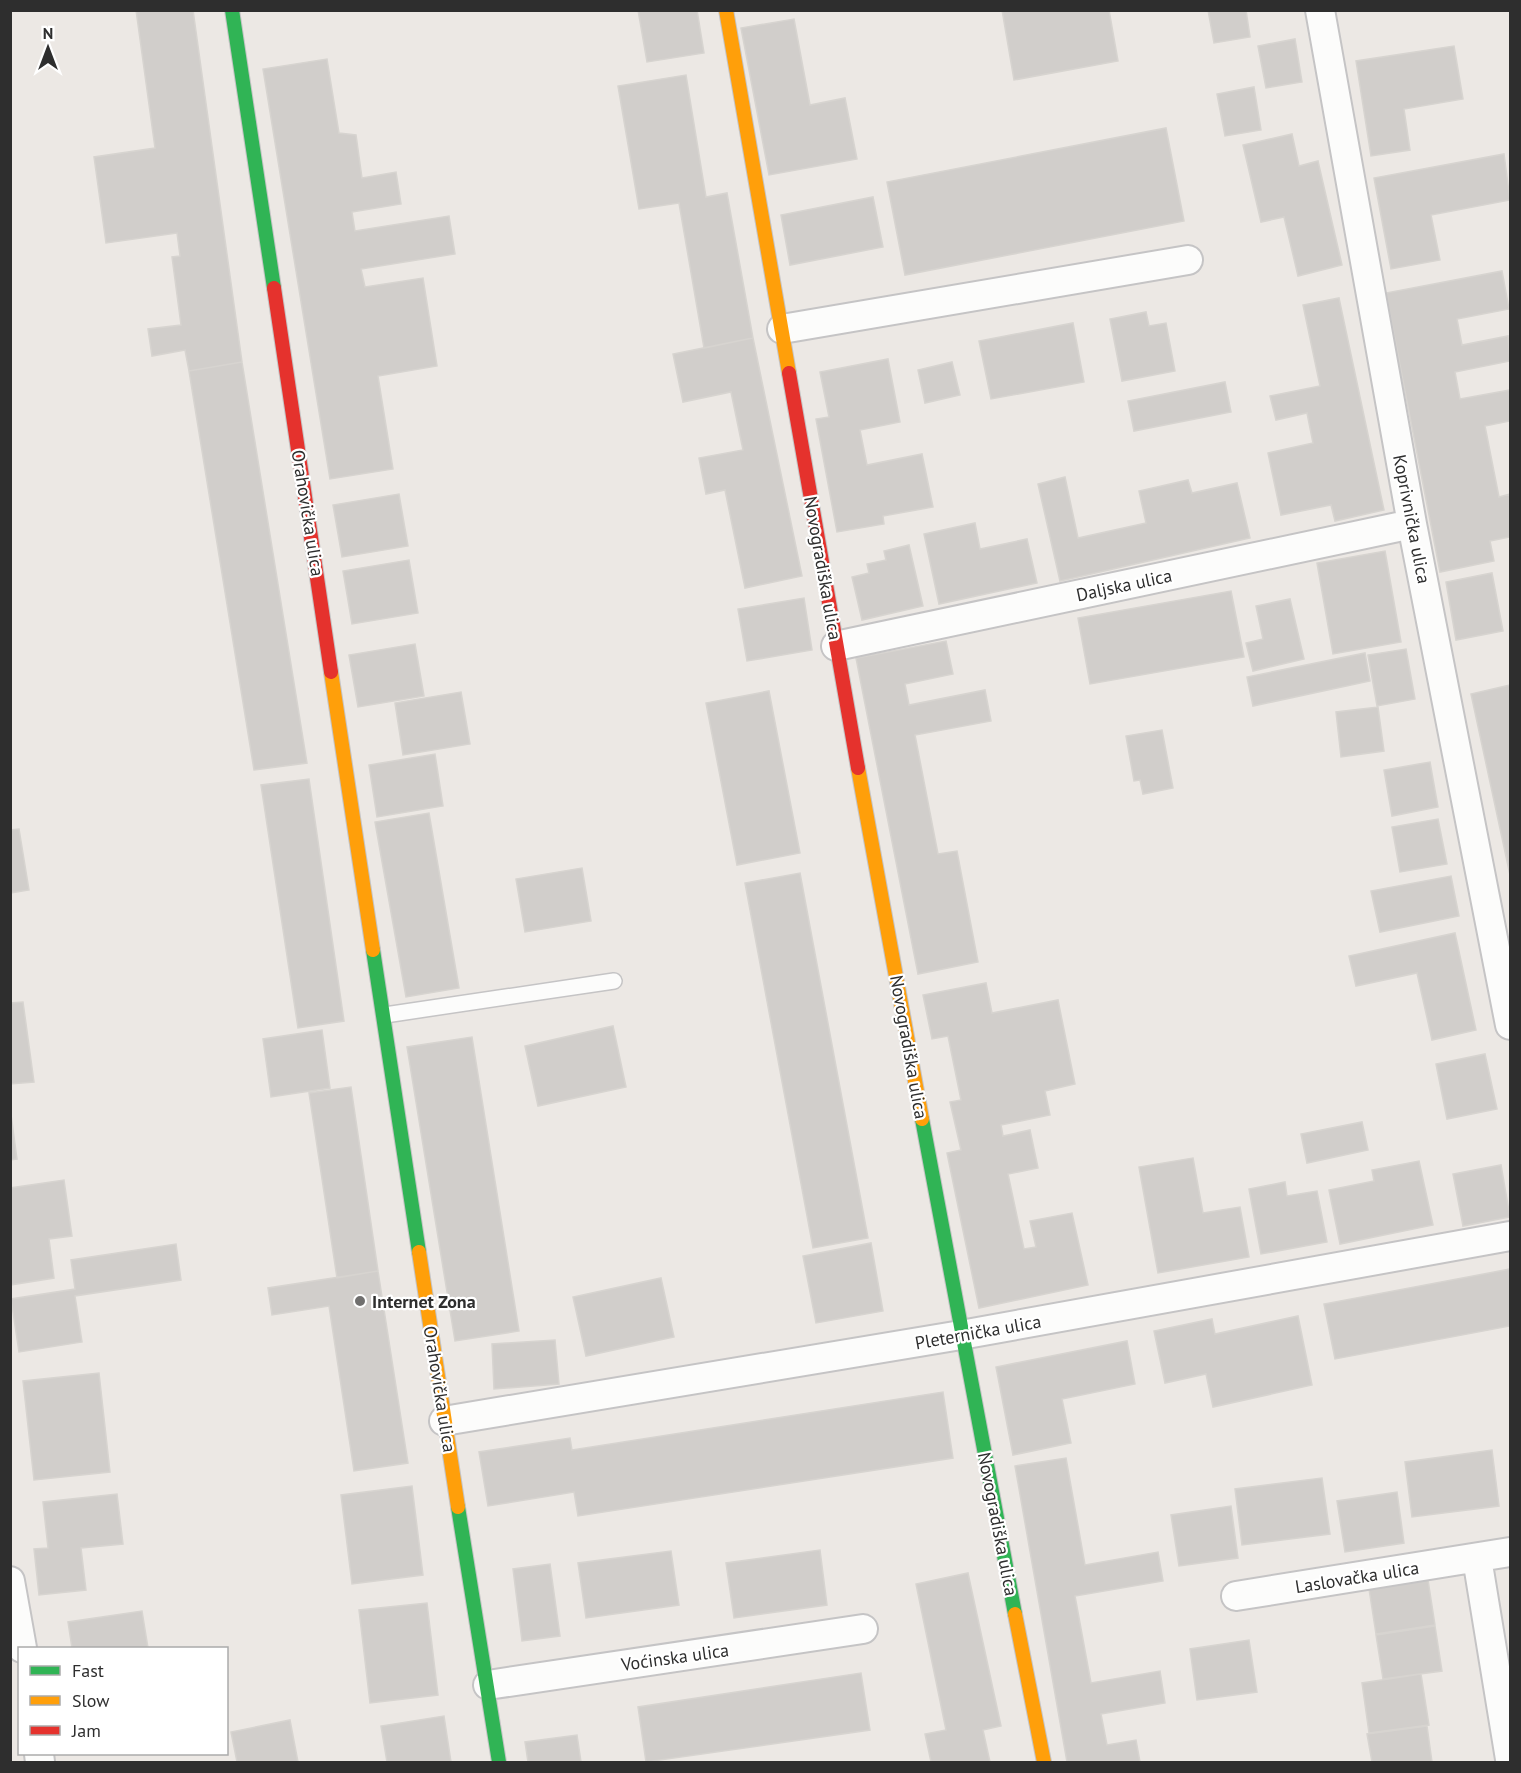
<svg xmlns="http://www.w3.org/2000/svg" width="1521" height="1773" viewBox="0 0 1521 1773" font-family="'PT Sans',sans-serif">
<rect width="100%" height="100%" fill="#ece8e4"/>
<!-- building -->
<path fill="#d1cecb" stroke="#d7d4d0" stroke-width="1.5" d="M136,10H193L242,362L189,371L185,350L152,356L148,329L181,325L172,257L180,256L177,233L106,243L94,157L155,148Z
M638,10H697L704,53L647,62Z
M1002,10H1109L1118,61L1014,80Z
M1208,10H1246L1250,37L1214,43Z
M794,19L810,105L845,98L857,159L769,175L741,28Z
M1295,39L1302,82L1266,88L1258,46Z
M1454,46L1463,99L1404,109L1410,150L1371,156L1356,61Z
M327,59L339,133L356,135L362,178L396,172L401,204L352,212L355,231L449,216L455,254L361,269L365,287L423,278L437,366L378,376L393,469L330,479L263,69Z
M686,75L706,197L727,193L753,338L704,348L679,203L639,209L618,86Z
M1254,87L1261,130L1225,136L1217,94Z
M1166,128L1184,221L905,275L887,182Z
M1292,134L1299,166L1318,161L1342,265L1298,276L1284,217L1261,222L1243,145Z
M1504,154L1510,200L1431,215L1440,260L1391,269L1374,178Z
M873,197L883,247L790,265L781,215Z
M1502,271L1509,309L1457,319L1462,345L1508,336L1510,361L1455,372L1460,399L1510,390V421L1485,426L1499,497L1510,494V537L1490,541L1494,561L1440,572L1386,293Z
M1339,298L1384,510L1335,521L1331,505L1281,515L1268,453L1313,443L1307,413L1276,420L1270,396L1320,386L1303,305Z
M1146,312L1149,326L1166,323L1175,371L1122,381L1110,319Z
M1073,323L1084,382L991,399L979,341Z
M753,338L802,576L745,588L725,490L706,494L699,458L743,450L731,392L683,402L673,354Z
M888,359L900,422L860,430L867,465L922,454L933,507L883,516L884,524L837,532L816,419L829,417L820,372Z
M242,362L307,763L254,770L189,371Z
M952,362L960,395L925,403L918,370Z
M1225,382L1231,412L1134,431L1128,401Z
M1065,477L1078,538L1146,523L1139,491L1188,480L1192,493L1237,483L1250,538L1060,581L1038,484Z
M399,494L408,546L342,557L333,505Z
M975,523L980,549L1027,539L1037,583L939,604L924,534Z
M909,545L923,606L862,620L852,577L869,573L867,564L886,560L884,551Z
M1385,551L1401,642L1333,654L1317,563Z
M409,560L418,613L352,624L343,571Z
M1492,573L1503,631L1456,640L1446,582Z
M1231,591L1244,657L1090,684L1078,618Z
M804,598L812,650L747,661L738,609Z
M1290,599L1304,659L1253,671L1246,643L1263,639L1256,606Z
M946,641L953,674L905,684L909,705L985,690L991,721L915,735L938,854L957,851L978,962L918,974L856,658Z
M415,644L424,696L358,707L349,655Z
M1406,649L1415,699L1377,706L1368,655Z
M1365,653L1370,681L1253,706L1247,677Z
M1510,685V875L1471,694Z
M769,691L800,853L737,865L706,703Z
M461,692L470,744L403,755L395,703Z
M1378,707L1384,751L1341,757L1336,712Z
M1162,730L1173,788L1143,794L1140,780L1134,781L1126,736Z
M435,754L443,806L377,817L369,765Z
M1430,762L1438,807L1392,816L1384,770Z
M309,779L344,1021L298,1028L261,785Z
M429,813L459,988L406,997L375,822Z
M1438,819L1447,864L1400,872L1392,827Z
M19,829L29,890L10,893V830Z
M582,868L591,921L525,932L516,879Z
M800,873L868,1238L813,1248L745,883Z
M1451,876L1459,916L1380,932L1371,891Z
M1455,933L1476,1030L1432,1040L1417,973L1356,986L1349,956Z
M986,983L992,1013L1058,1000L1075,1084L1045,1091L1050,1115L1001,1125L1003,1136L1030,1130L1038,1168L1008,1174L1024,1249L1036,1247L1030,1221L1072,1213L1088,1285L979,1308L947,1153L961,1150L950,1102L961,1100L948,1036L932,1039L923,995Z
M23,1002L34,1082L10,1084V1003Z
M613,1026L626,1087L538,1106L525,1046Z
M322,1030L330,1088L271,1097L263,1039Z
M472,1037L519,1331L455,1341L407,1047Z
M1485,1054L1497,1109L1447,1119L1436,1064Z
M351,1087L378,1271L337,1278L309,1093Z
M10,1107L17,1159L10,1160Z
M1362,1122L1368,1150L1307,1163L1301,1134Z
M1193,1158L1203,1213L1240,1207L1249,1257L1158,1273L1139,1167Z
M1419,1161L1433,1225L1340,1244L1329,1190L1374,1181L1372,1170Z
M1501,1165L1510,1217L1463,1226L1453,1174Z
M64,1180L72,1236L49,1239L54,1278L10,1285V1188Z
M1285,1182L1287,1196L1317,1191L1327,1242L1261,1254L1249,1189Z
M871,1243L883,1311L816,1323L803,1256Z
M176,1244L181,1280L75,1296L82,1342L19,1352L11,1299L75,1289L71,1260Z
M1510,1269V1326L1335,1359L1324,1304Z
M378,1271L408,1463L354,1471L329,1306L272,1315L268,1288Z
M661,1278L674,1337L586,1356L573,1297Z
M1298,1316L1312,1385L1213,1407L1206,1374L1165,1383L1154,1331L1212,1319L1215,1334Z
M555,1340L559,1384L494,1389L492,1344Z
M1127,1341L1135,1384L1062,1399L1071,1443L1013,1455L996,1367Z
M99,1373L110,1472L34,1480L23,1381Z
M943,1392L953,1458L578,1516L574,1492L488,1506L479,1452L570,1438L572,1450Z
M1492,1450L1499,1506L1412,1517L1405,1462Z
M1066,1458L1085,1565L1158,1552L1163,1581L1075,1596L1091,1683L1160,1671L1165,1703L1101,1714L1107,1745L1136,1740L1140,1762H1067L1015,1466Z
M1322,1478L1330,1534L1242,1545L1235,1489Z
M412,1486L423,1575L352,1584L341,1495Z
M1397,1492L1404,1543L1345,1552L1337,1501Z
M117,1494L123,1544L81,1548L86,1590L39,1595L34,1549L48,1548L43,1502Z
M1231,1506L1238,1558L1179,1566L1171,1515Z
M820,1550L827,1605L734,1618L726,1563Z
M671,1551L679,1605L586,1618L578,1563Z
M550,1564L560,1636L522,1641L513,1569Z
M968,1573L1001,1726L983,1730L990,1762H931L925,1734L946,1730L916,1584Z
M1428,1580L1435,1625L1376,1634L1369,1589Z
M427,1603L438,1695L370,1703L359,1610Z
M142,1611L148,1648H72L68,1622Z
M1435,1626L1442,1671L1383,1679L1376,1635Z
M1249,1640L1257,1692L1197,1700L1190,1649Z
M861,1673L870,1730L646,1762L638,1707Z
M1421,1674L1429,1725L1369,1733L1362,1683Z
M444,1716L451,1762H387L381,1726Z
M290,1720L298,1762H237L231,1732Z
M1427,1726L1432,1762H1372L1367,1734Z
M577,1735L581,1762H528L525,1742Z"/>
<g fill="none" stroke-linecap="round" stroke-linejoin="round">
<defs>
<path id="lane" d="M385,1015L614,981"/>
<path id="street" d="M1320,10L1412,524L1510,1025
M782,329L1188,260
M836,646L1412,524
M444,1421L961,1335L1510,1236
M1477,1558L1510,1759
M10,1581L22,1648
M1236,1596L1510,1552
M488,1685L863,1629
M39,1754L40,1762"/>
<path id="fast" d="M232,10L274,288
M373,950L419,1252
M922,1119L1015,1614
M458,1507L499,1762"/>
<path id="slow" d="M726,10L789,373
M331,672L373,950
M858,768L922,1119
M419,1252L458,1507
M1015,1614L1044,1762"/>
<path id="jam" d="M274,288L331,672
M789,373L858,768"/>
</defs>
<!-- lane casing -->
<use href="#lane" stroke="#c5c4c5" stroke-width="18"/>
<!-- street casing -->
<use href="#street" stroke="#c5c4c5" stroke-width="32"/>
<!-- fast casing -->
<use href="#fast" stroke="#c5c4c5" stroke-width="16"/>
<!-- slow casing -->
<use href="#slow" stroke="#c5c4c5" stroke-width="16"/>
<!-- jam casing -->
<use href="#jam" stroke="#c5c4c5" stroke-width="16"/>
<!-- lane -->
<use href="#lane" stroke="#fcfcfb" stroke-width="15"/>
<!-- street -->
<use href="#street" stroke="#fcfcfb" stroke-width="28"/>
<!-- fast -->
<use href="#fast" stroke="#30b455" stroke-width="14"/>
<!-- slow -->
<use href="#slow" stroke="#ff9f0a" stroke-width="14"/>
<!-- jam -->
<use href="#jam" stroke="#e5322d" stroke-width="14"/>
</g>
<!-- markers -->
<circle fill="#706f6e" stroke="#fff" stroke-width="2" cx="360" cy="1301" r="6"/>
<g text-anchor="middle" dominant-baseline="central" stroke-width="4.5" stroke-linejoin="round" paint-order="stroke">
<!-- street labels -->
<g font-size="18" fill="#2e2e2e" stroke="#fff">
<text transform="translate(308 513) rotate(81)">Orahovička ulica</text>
<text transform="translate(1412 519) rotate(79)">Koprivnička ulica</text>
<text transform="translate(823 568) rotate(80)">Novogradiška ulica</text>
<text transform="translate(1124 585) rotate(-12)">Daljska ulica</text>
<text transform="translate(909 1047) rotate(80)">Novogradiška ulica</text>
<text transform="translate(978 1332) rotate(-10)">Pleternička ulica</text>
<text transform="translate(440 1389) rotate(81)">Orahovička ulica</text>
<text transform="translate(998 1524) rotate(79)">Novogradiška ulica</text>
<text transform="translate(1357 1577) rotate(-9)">Laslovačka ulica</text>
<text transform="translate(675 1657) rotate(-8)">Voćinska ulica</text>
</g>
<!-- poi labels -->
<g font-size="18" font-weight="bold" fill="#2e2e2e" stroke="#fff" text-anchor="start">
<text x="372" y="1301">Internet Zona</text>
</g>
</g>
<!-- border -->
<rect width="1521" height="1773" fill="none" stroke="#2e2e2e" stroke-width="24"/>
<!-- legend -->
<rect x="18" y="1647" width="210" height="108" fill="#ffffff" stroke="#ababab" stroke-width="1.5"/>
<rect x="30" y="1666" width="30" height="9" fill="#30b455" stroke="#ababab" stroke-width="1.5"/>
<text x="72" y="1677" font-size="18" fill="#2e2e2e">Fast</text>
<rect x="30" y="1696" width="30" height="9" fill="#ff9f0a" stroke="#ababab" stroke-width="1.5"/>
<text x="72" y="1707" font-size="18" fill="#2e2e2e">Slow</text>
<rect x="30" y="1726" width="30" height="9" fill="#e5322d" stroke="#ababab" stroke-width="1.5"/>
<text x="72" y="1737" font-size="18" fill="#2e2e2e">Jam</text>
<!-- north arrow -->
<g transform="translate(48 48)" stroke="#ffffff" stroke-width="4.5" paint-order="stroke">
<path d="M0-4.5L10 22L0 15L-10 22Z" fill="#2e2e2e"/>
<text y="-9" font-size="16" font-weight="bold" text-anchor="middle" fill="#2e2e2e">N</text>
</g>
</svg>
